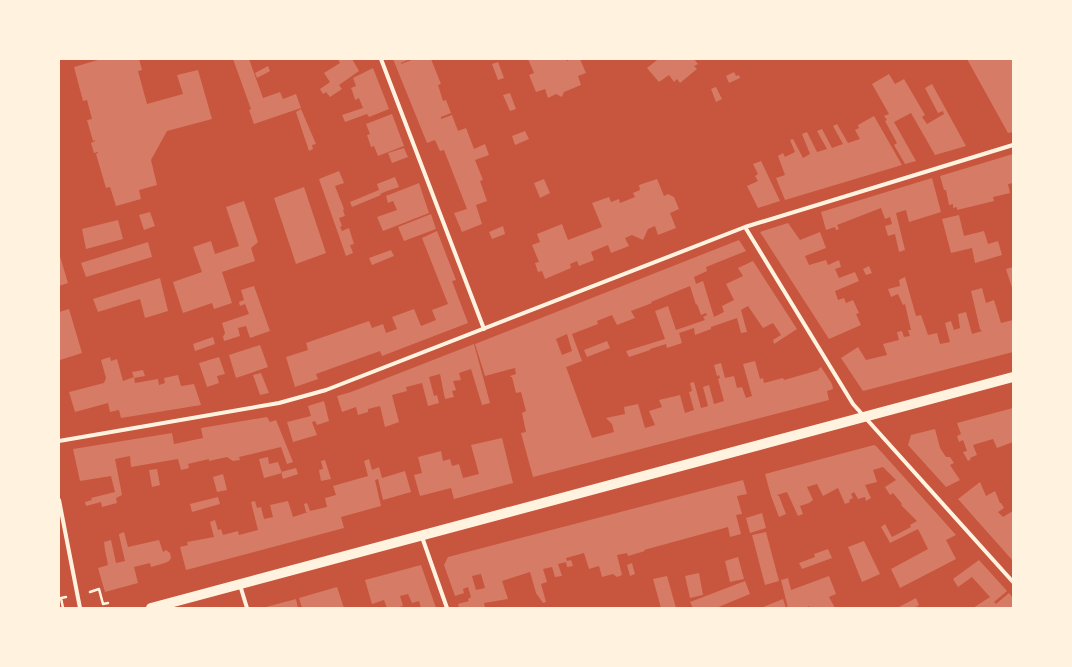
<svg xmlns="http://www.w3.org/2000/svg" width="1072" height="667" font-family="Merriweather,serif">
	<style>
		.building { fill: #d67c66; fill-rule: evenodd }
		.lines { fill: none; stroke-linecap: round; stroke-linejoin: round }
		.path { stroke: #fff3e0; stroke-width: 2.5 }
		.minor { stroke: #fff3e0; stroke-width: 4 }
		.primary { stroke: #fff3e0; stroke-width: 10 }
	</style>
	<rect width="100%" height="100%" fill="#c8553d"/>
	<path class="building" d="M101,59H139L142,70L138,71L147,104L183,94L177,75L198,70L212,119L167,131L151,160L157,185L139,190L141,199L116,206L110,187L106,188L96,154L98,153V152L94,153L91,143L95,141V140L93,141L87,120L92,119L87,100L83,101L74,67Z
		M233,59H249L263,98L280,92L283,99L296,94L301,108L254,124L249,110L251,109Z
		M338,59H352L359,71L339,85L342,89L330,97L326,92L323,94L320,89L330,82L324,73L340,63Z
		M393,59H410L401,63V64L414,59H431L441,84L438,85L443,101L446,100L451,113L441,117V119L452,115L458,131L466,128L474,149L485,144L489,155L475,160L483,180L480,181L487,201L476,205L482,224L462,232L454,213L467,209L444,150L440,151L435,140L427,143Z
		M528,59H566L567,61L571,59H580L586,73L578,76L581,85L564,92L562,97L556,94L548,98L545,89L536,92L529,75L534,73Z
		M656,59H694L698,64L694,66L697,69L680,83L677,79L674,82L669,75L659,82L647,68L657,60Z
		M967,59H1011L1013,62V132L1008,133Z
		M498,62L504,78L498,80L492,64Z
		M268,66L270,71L257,78L255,73Z
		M373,68L389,109L369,117L367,114L345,122L342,115L363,108L359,98L355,100L353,93L351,88L356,86L353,78Z
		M734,72L736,76L739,75L740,78L729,83L726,76Z
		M889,74L895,84L904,79L925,115L922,117L927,124L944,114L943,111L938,113L925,88L932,84L966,146L935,155L911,113L894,122L916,161L905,164L894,145L897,143L885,121L887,120L884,116L889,114L872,84Z
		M716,87L722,99L716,102L711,89Z
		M510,93L516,109L510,111L503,95Z
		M301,109L316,144L312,145L313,149L309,151L296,112Z
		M392,114L404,146L378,156L374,146L371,147L367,135L370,134L366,124Z
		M874,116L902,165L785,200L776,178L785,175L778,156L783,153L785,157L795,152L790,140L793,139L803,158L810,154L802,134L807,132L817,152L827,149L817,131L822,129L832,148L843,144L833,126L837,124L848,143L860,139L855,130L859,128L858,125Z
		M525,131L529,139L515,145L512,136Z
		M404,148L408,157L392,163L388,153Z
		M1013,154V183L1008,184L1010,193L993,197L994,201L957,210V207L953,208V204L949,205L946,190H944L940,176Z
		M761,161L780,201L758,208L747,186L758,181L755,176L758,174L753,164Z
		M339,171L344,183L335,186L344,209L343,210L345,216L339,218L342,226L340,227L342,231L349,228L354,244L350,245L353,253L346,256L319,179Z
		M395,177L399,187L387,191L380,194L381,195L352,207L350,202L379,190L377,184Z
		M932,178L941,212L909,222L906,210L896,213L905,250L899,252L895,234L888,236L885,226L892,224L890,217L885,219L881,208L837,225L839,229L836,230L835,227L826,230L821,212Z
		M544,179L550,193L540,198L534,183Z
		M657,179L664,196L668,194L674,197L679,209L670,213L676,228L658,235L655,226L648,229L643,240L632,235L625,238L629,246L611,253L608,245L591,252L594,260L579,266L577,261L570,264L571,268L545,279L542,271L538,272L535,263L539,262L532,245L540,242L537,234L562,224L568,240L602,227L592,203L609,197L611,202L619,199L620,203L635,197L633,193L640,190L639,185Z
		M419,183L429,213L383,231L377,217L397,210L393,201L388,203L386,196Z
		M304,187L326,253L296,264L274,198Z
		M244,201L258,242L251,248L255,261L222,272L232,303L214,309L212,303L183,313L173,282L202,272L193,247L211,241L215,254L239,246L226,207Z
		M150,212L155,226L144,230L139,215Z
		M431,214L436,229L404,241L398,227Z
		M959,215L964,236L984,231L988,244L998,241L1002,255L975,263L972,248L951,253L942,219Z
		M118,220L123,239L86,249L82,229Z
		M788,223L800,240L820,232L826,248L805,256L809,265L826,260L828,265L839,260L841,267L835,269L839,278L855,272L859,281L835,291L838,300L844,298L846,303L853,300L859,313L856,314L861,325L829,339L760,232Z
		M503,226L505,234L492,239L489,232Z
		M437,231L456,280L452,281L468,323L382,356L380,351L316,374L318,379L295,387L286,357L308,350L306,343L369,321L372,328L383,324L386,333L397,329L392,317L414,309L421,326L436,320L432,310L448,304L422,238Z
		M739,240L746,251L706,267L707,271L694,277L696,284L703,281L714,317L724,312L722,306L734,300L726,284L743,276L738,268L753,261L797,329L774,344L773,340L781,335L773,323L763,328L748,306L741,310L747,332L741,333L737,318L711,327V329L695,335L694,328L679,333L682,343L667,348L666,344L650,349V350L629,357L626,351L665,339L655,311L668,306L676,330L705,320L703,317L707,315L706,313L701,315L697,304L696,305L690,286L651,302L652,303L631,311L635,318L617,325L612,315L597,321L598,324L572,334L582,361L566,367L592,438L614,432L612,424L606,418L625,414L624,407L638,404L645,428L655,425L649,411L662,407L659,400L680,395L685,413L694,410L689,392L692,391L690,383L694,382L701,408L708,406L703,387L709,385L714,404L724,401L718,379L720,378L719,375L717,376L714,365L721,363L725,378L734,376L737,388L742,387L746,398L752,396L743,364L755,361L760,379L763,378L764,383L783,378L784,380L819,370L818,369L821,367L832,384L833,389L827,391L829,400L533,477L521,433L526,432L522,413L526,411L521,392L516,393L512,377H511L510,376L516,374L515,368L485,376L475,344ZM567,334L572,351L562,355L556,339Z
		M148,242L152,257L86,277L81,263Z
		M391,250L394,256L372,265L369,258Z
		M59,253L68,283L59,286Z
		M869,266L872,273L866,275L863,269Z
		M1013,267V291L1006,269Z
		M905,277L916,316L921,315L928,335L937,333L940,344L950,342L945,323L951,321L954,330L960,328L958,314L966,312L972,334L982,331L980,329L971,291L982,288L986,303L994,300L1001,323L1013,320V352L863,391L841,358L858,347L866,360L887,355L883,344L899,340L897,332L902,331L904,337L910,336L908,330H911L905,304L903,305L898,294L891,297L888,289L900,286L899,280Z
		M160,278L168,311L145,318L140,299L98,312L93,299Z
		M254,286L270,331L250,338L246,326L238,328L240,336L224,341L223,337L225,333L222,323L249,314L245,304L240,306L239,302L244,300L241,290Z
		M69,309L82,353L60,360L59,356V312Z
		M213,337L215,344L195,351L193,344Z
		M607,341L610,348L587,357L584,350Z
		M474,344L490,403L482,405L471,369L459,373L461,380L453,381L456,390L452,391L454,397L445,399L440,374L429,377L434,396L437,395L439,403L428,406L422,383L406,387L407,391L392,395L399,422L385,427L380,406L368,409V412L358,415L356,407L342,412L337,396L351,392Z
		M260,345L268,367L236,378L229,355Z
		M110,357L111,361L117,359L123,381L134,377L135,383L158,379L159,385L165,383L164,378L178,375L181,386L194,384L201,405L121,418L119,410L110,412L108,403L75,412L69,392L104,383L106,378L101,360Z
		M219,357L225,374L217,376L219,383L207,387L199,363Z
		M143,370L145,376L134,378L132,372Z
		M261,373L269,393L260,395L253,375Z
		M324,401L329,421L317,425L315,421L312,422L317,435L293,442L287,422L311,416L308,406Z
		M1013,408V442L997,448L993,439L973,445L977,455L970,458L971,459L968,461L963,452L967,451L963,440L959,442L957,436L961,434L957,423Z
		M267,417L270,422L276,420L293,462L287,464L281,447L239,457L240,460L233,461L227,457L209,461V459L188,464L189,468L181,470L178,459L131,467L130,456L115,459L122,495L116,498L117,503L102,507L101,502L86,506L85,502L92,500L91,498L115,492L111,476L80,481L73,449L172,433L174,444L203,438L201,428Z
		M935,429L940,448L946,457H950L954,463L950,465L960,480L946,487L908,445L911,435Z
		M502,438L513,483L454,499L451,488L420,496L414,475L422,473L418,457L441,451L443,461L450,459L452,466L459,464L463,478L479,474L471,445Z
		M874,445L876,446L956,535L946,540L956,559L900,588L891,569L928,549L918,529L890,543L888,539L881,527L885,524L892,537L911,527L910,525L917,521L901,505L902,504L893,493L890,495L885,487L896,480L883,467L873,470L877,482L865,485L871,498L866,501L865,497L858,499L854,492L851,494L853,498L849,500L850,502L845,504L838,488L823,496L817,484L807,487L813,500L809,503L800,506L803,514L798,516L787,492L777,495L779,496L786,514L779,517L771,496L765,474Z
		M268,457L269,464L278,462L282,473L264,478L259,459Z
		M369,459L372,470L379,467L382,478L405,471L411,492L383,500L378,479L375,480L381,506L341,517L344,528L186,570L180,547L188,545L187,542L214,537L210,522L215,520L218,530L221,529L223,535L238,531L239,535L258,530L251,502L255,501L257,508L261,507L264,519L273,517L270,505L288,501L293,517L308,512H306L304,504L307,503L310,511L327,507L325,498L336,495L333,486L368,476L364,461Z
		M325,460L331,479L321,481L319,470L323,469L321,461Z
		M296,468L298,474L283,479L281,472Z
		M157,469L160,485L152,487L149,470Z
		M223,474L227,490L217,492L213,477Z
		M743,480L747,494L737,496L742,514L736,515L741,534L730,537L728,527L644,550L645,551L628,556L627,553L617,555L622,575L617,577L613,574L602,577L599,566L589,569L584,553L566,558L567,561L571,560L573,566L567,567L566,562L558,564L562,576L555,577L552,567L543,569L547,582L541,584L546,602L543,603L536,593L530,572L502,581L508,599L484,603L485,608H459L458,604L469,601L468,599L471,597L468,587L463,589L464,593L455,596L444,565L448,557ZM481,574L485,588L476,590L472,576Z
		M980,482L986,496L995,491L1000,503H1001L1004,508L998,512L1003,517L1013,511V561L958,499Z
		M218,497L220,504L192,512L190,504Z
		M762,513L766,528L750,533L746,518Z
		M124,532L128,547L159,540L163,552L166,550L170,553L171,558L169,561L165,563L151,567L150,563L134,567L138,583L105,592L98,568L108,565L105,550L104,542L111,540L116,563L125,561L119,535V534Z
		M766,532L779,581L765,585L752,535Z
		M864,541L880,574L862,582L848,547Z
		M828,549L832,558L802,569L799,563L815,557L814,554Z
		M738,557L744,579L730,582L725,561Z
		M979,560L1007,591L994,602L996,604L1009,593L1013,598V608H973L990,597L972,577L958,587L953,579Z
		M632,563L635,574L630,576L627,565Z
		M421,565L436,608H421L419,601L412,603L408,594L400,596L403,606L395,608H387L384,600L372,604L365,580Z
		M699,573L703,595L690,598L685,576Z
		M667,576L676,608H661L653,579Z
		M829,576L836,594L829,597L835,608H810L809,606L806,608H788L781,580L788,578L791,590Z
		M745,581L750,594L716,608H693L690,602Z
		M337,587L344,608H302L299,598Z
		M916,598L919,605L914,608H897Z
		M296,599L298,608H262Z
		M783,599L786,608H761Z"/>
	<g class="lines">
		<path class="path" d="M90,592L99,589L103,604L108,603
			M63,608L61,598L66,597"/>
		<path class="minor" d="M381,59L484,329
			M745,227L853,404L1013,582
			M59,441L279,403L326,390L745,227L1013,145
			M59,500L80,608
			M422,537L447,608
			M240,585L247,608"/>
		<path class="primary" d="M151,608L1013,377"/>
	</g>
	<rect width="1072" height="667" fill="none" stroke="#fff3e0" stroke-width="120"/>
</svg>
